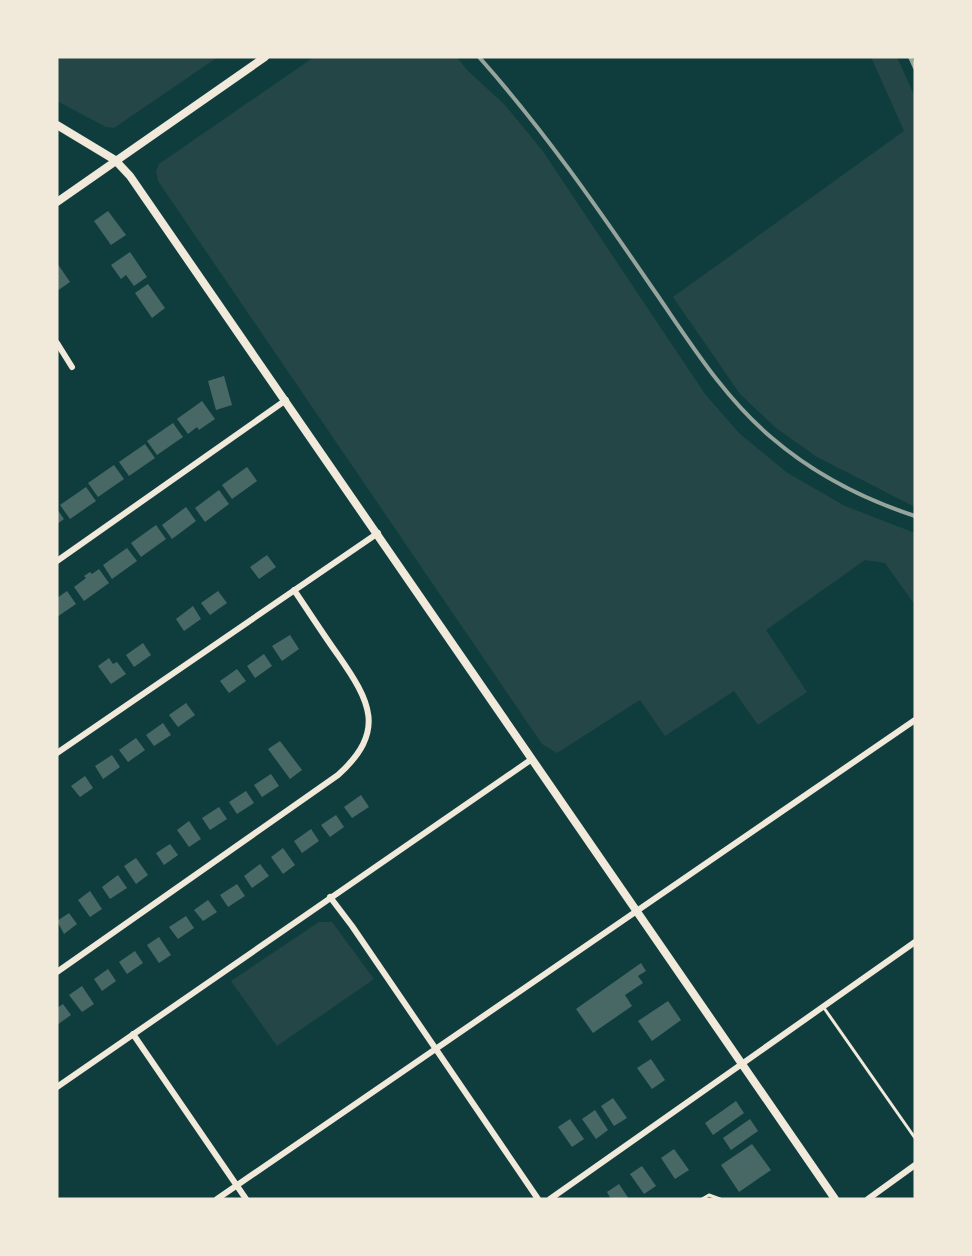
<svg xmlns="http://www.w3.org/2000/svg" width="972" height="1256" font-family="'Open Sans',sans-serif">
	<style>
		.green { fill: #244646 }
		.building { fill: #486865 }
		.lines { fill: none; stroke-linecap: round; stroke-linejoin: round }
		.service { stroke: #f1e9da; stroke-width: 3 }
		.minor { stroke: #f1e9da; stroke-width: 6 }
		.tertiary { stroke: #f1e9da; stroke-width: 8 }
		.rail { stroke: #97a49c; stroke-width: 4 }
	</style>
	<rect width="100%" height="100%" fill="#0f3d3e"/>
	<path class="green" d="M57,57H218L114,128L106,127L57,101Z
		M314,57H457L467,70L504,104L542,150L705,394L739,433L786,472L845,506L915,533V605L885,563L865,560L766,630L807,692L758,725L734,691L665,736L640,700L557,753L542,744L158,181L156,171L159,164Z
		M871,57H897L915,97V507L817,457L776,428L740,394L673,297L904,131Z
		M319,922H332L374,979L277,1046L231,981Z"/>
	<path class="building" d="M108,211L126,235L111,245L94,221Z
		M130,252L147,277L134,286L126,275L121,279L111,265Z
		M57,263L70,282L57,291Z
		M148,284L165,308L152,318L135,293Z
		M224,376L232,405L216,410L208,381Z
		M202,401L215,419L199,430L197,427L188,434L177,419Z
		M173,423L183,437L157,455L147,441Z
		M145,444L155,458L129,476L119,462Z
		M114,465L124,479L98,497L88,483Z
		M247,467L257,481L232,499L222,485Z
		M86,487L96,501L70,519L60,505Z
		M219,490L229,504L205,522L195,508Z
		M186,507L196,521L172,539L162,525Z
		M57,509L64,519L57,524Z
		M156,525L166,539L141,557L131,543Z
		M127,548L137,561L112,579L103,565Z
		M267,555L276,567L259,579L250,567Z
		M99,569L109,583L84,601L74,587L86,578L84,576L90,572L92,574Z
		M67,591L76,604L57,617V598Z
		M218,591L227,603L210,615L201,603Z
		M193,606L201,619L184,631L176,619Z
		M290,635L299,649L282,661L272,646Z
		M143,643L151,655L134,667L126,655Z
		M264,654L272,666L255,678L247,666Z
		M109,658L113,664L117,662L126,674L111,684L98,666Z
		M237,669L246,681L229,693L220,681Z
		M186,703L195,715L178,727L169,715Z
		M163,723L171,735L154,746L146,735Z
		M136,738L145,750L128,762L119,750Z
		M280,741L302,770L290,779L268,749Z
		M112,755L120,767L103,779L95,766Z
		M271,774L279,786L262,797L254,785Z
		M85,776L93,788L80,797L71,786Z
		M246,791L254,803L237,814L229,802Z
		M361,795L369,807L352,818L344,807Z
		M219,807L227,819L210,830L202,818Z
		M336,815L344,827L330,837L321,825Z
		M189,821L201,839L189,847L177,830Z
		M311,829L319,841L302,853L294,841Z
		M170,844L178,855L164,865L156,853Z
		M283,848L295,865L283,874L271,857Z
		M136,858L148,875L136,884L124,866Z
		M260,864L269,876L252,888L244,876Z
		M118,875L127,888L110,899L102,887Z
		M237,884L245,896L228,907L220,895Z
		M90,891L102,909L90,917L78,900Z
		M208,900L217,912L203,921L194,910Z
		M69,913L77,924L64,934L57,921Z
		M186,916L194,928L178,939L169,927Z
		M159,937L171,955L159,963L147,945Z
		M135,951L143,963L127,974L119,962Z
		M641,963L646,971L638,976L643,983L625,995L632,1006L593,1033L576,1009Z
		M108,969L116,981L102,991L94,979Z
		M82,986L94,1004L82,1012L69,995Z
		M668,1001L681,1020L652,1041L638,1021Z
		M63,1004L71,1015L57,1025V1008Z
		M651,1059L665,1080L652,1089L637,1068Z
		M613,1098L627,1118L614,1126L601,1106Z
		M736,1101L744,1113L713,1135L705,1123Z
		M595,1110L608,1130L596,1139L582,1119Z
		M570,1119L584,1139L572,1147L558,1127Z
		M750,1119L758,1131L731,1150L723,1138Z
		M752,1144L771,1170L739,1192L721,1165Z
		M674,1149L689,1170L675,1179L661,1158Z
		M642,1166L656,1186L644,1194L630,1174Z
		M619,1184L629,1199H611L607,1192Z"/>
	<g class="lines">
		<path class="service" d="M824,1008L915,1138
			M702,1199L709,1195L720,1199"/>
		<path class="minor" d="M57,343L72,367
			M57,561L286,400
			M57,753L378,533
			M330,897L352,926L538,1199
			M57,972L338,775C387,731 370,701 338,655C323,634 309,612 294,590
			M133,1034L246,1199
			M57,1087L532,759
			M217,1199L915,720
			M550,1199L915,942
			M868,1199L915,1165"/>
		<path class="tertiary" d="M57,125L115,160L130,176L835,1199
			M57,202L265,57"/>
		<path class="rail" d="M479,57C543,129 597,207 651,286C688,339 722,396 772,438C814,474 863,499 915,516
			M910,57L915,68"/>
	</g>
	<rect width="972" height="1256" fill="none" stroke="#f1e9da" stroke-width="117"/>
</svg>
